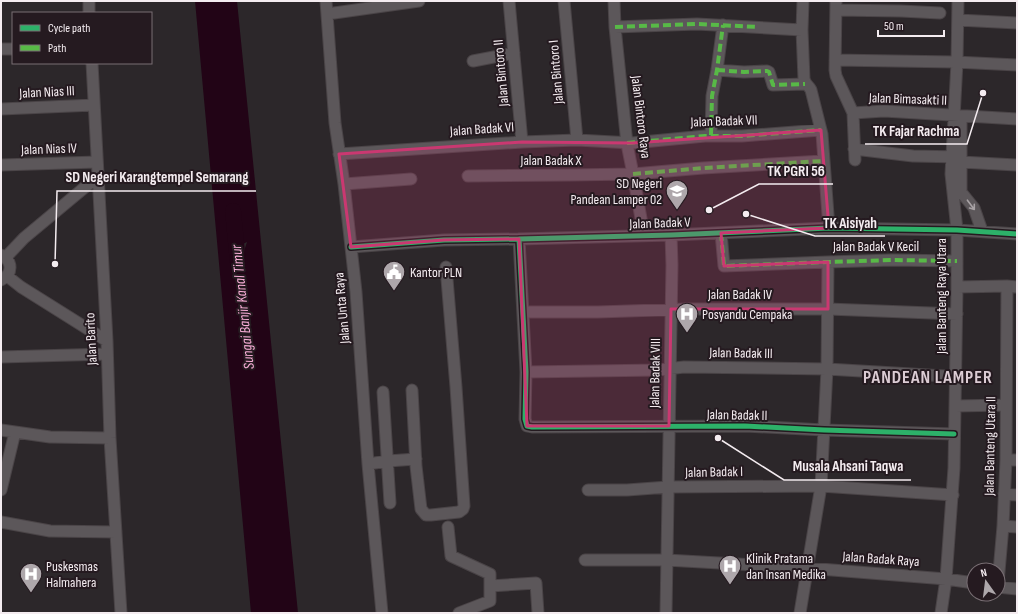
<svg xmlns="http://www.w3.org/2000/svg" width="1018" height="614" font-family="'Sofia Sans Condensed',sans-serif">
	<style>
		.water { fill: #220416; fill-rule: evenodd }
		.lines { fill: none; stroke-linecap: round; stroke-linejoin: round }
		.river { stroke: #220416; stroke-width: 16 }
		.minor-casing { stroke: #4a4447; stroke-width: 13 }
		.minor { stroke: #5c575a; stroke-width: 11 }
		.quiet { stroke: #58b947; stroke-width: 4; stroke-dasharray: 8 4; stroke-linecap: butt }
		.cycleway-casing { stroke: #251a20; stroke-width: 8 }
		.cycleway { stroke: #2db169; stroke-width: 5 }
		.oneway { stroke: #a8a2a5 }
		.marked { fill: #ca3871; fill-opacity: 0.2; stroke: #ca3871; stroke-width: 3; stroke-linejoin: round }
		.labels { text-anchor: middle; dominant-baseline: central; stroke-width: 4; stroke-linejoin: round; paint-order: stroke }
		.street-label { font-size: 14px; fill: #f4ecf0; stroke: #251a20 }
		.poi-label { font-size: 14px; fill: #f4ecf0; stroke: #251a20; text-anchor: start }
		.water-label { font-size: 15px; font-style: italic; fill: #faafd8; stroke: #251a20 }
		.district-label { font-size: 18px; font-weight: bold; letter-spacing: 1px; fill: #dcccd4; stroke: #251a20 }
		.leader { fill: none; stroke: #f4ecf0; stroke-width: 1.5 }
		.callout-dot { fill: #f4ecf0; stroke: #251a20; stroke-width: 1.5 }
		.callout-label { font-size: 15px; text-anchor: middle; font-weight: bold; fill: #f4ecf0; stroke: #251a20; stroke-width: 4; stroke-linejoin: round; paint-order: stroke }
	</style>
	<rect width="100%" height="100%" fill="#2c272a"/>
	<path class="water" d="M195,1H237L298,613H251ZM235,220L242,233L241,238L243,244L247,242L245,248V252L241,256L236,245L234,222Z"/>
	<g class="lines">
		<path class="river" d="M233,211L238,263"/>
		<g class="minor-casing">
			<path id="minor" d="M89,1V13
				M326,1L335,123L344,184L356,292L368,464L382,613
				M509,1L522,142
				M564,1L577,140
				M614,1L615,27L627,144L633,174L644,235
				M803,1L802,30L804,79C806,86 808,84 811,90L822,134L829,228
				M836,1L835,70L836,76L853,113L855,160
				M836,10L901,11L940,13
				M327,14L419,1
				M958,20L1017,23
				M615,27L697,24L802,30
				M1,49H13
				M835,60L955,62L1017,65
				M473,61L514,53
				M92,63L107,341L110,438L121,613
				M717,70L744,72L767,71L769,72L773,85L805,84
				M1,109L94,105
				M853,113L884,111L1017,119
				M961,116V192L974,208L982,231
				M711,135L712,96L717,70L723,25
				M854,149L913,156L960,157
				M339,154L522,142L577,140L632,143L705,136H742L821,130
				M961,162L1016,165
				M1,165L97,162
				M468,176L569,175L633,174L703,168L823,161
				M344,184L411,179
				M721,233L724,266L828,262L892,260L957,261
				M519,239L526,372L525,419L527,426L532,427L745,426L824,430L954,434
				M351,247L444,240L519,239L671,235L829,228L957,230L1017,234
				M1,255C13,261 13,274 1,280
				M6,257L24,238L90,183L98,180
				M7,276L21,287L107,341
				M957,287L1007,286L1017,287
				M523,312H598L688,309H828L957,314
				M1,357L107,354
				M526,372L658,370L684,367L827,369L945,376L956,375
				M412,390L416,466L421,509L426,515H431L459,512L463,509L464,506L456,387L446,267
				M383,392L390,503
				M955,406L1006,405
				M1,430L50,437L110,438
				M1006,460H1017
				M368,464L388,461L416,459
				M1,490L15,432
				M588,490H627L668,487L821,486L953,495
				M1004,494L1017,495
				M1,522L50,531L116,532
				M1003,526L1017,527
				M448,527L451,556L490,574V601L459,613
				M585,560H666L807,568L946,579L974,583
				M998,583L1003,526L1006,460L1007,286
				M490,586L536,583L538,613
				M998,587L1017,589
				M666,613L672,265L671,235
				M800,613L821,486L827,369L828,262
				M941,613L946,579L954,468L957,287V230L951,174L957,62L958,1"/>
		</g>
		<use href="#minor" class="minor"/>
		<path class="quiet" d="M615,27L697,24L758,27
			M717,70L744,72L767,71L769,72L773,85L805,84
			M711,135L712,96L717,70L723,25
			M627,143L705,136H742L821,130
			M633,174L703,168L823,161
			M721,233L724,266L828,262L892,260L957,261"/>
		<g class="cycleway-casing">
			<path id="cycleway" d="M519,239L526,372L525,419L527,426L532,427L745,426L824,430L954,434
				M351,247L444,240L519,239L671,235L829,228L957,230L1017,234"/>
		</g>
		<use href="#cycleway" class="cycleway"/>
	</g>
	<defs><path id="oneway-shaft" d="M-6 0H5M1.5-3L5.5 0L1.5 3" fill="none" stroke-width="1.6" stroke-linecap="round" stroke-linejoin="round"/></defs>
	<use class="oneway" href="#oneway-shaft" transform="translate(971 205) rotate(53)"/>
	<path class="marked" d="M821,130L829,228L721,233L724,266L828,262V309H671L669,426H527L519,239L444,240L351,247L339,154L522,142L632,143Z"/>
	<defs>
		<g id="school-pin" transform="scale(1.15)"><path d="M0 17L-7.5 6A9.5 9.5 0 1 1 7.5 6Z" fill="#aea7ab" stroke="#251a20"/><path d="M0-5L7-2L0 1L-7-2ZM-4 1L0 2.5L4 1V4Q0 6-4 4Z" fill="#fff"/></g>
		<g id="civic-pin" transform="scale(1.15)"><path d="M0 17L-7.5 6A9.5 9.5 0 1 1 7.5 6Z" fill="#aea7ab" stroke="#251a20"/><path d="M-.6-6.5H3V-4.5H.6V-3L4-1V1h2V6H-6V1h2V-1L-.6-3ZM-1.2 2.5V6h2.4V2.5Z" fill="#fff"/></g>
		<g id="hospital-pin" transform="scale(1.15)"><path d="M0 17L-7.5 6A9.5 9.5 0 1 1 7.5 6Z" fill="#aea7ab" stroke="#251a20"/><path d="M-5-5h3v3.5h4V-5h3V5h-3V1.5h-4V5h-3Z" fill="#fff"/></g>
	</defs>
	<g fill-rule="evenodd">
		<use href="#school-pin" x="677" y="191"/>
		<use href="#civic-pin" x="394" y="272"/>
		<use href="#hospital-pin" x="687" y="314"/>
		<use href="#hospital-pin" x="730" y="566"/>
		<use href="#hospital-pin" x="31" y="574"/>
	</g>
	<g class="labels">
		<g class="street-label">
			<text transform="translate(556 72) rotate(-95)">Jalan Bintoro I</text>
			<text transform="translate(501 73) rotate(-95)">Jalan Bintoro II</text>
			<text transform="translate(47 92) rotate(-3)">Jalan Nias III</text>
			<text transform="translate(908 99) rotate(2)">Jalan Bimasakti II</text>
			<text transform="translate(641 117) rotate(83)">Jalan Bintoro Raya</text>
			<text transform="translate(724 121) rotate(-2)">Jalan Badak VII</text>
			<text transform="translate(482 129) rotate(-4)">Jalan Badak VI</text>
			<text transform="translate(49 149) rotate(-2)">Jalan Nias IV</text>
			<text x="551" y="160">Jalan Badak X</text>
			<text transform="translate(660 223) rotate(-2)">Jalan Badak V</text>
			<text x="876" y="246">Jalan Badak V Kecil</text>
			<text x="740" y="294">Jalan Badak IV</text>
			<text transform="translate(941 296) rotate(-90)">Jalan Banteng Raya Utara</text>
			<text transform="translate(342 308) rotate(-95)">Jalan Unta Raya</text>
			<text transform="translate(91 339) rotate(-93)">Jalan Barito</text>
			<text transform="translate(741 353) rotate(1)">Jalan Badak III</text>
			<text transform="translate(655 373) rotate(-89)">Jalan Badak VIII</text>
			<text transform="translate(737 415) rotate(1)">Jalan Badak II</text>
			<text transform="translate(990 446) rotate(-89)">Jalan Banteng Utara II</text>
			<text transform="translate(714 472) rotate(-1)">Jalan Badak I</text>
			<text transform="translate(881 559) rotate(4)">Jalan Badak Raya</text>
		</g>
		<g class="poi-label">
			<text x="662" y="183" text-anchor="end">SD Negeri<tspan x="662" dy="16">Pandean Lamper 02</tspan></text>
			<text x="410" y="272">Kantor PLN</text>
			<text x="702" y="314">Posyandu Cempaka</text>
			<text x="746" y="558">Klinik Pratama<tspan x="746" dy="16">dan Insan Medika</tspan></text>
			<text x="46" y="566">Puskesmas<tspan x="46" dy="16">Halmahera</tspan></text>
		</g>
		<g class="water-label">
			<text transform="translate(243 307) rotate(-96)">Sungai Banjir Kanal Timur</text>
		</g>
		<g class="district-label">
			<text x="928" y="377">PANDEAN LAMPER</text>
		</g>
	</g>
	<path class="leader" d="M983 93L967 144H865M709 210L759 184H833M55 264L57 191H256M746 214L815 236H885M718 438L784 480H911"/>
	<g class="callout-dot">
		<circle cx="983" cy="93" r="4"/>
		<circle cx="709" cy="210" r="4"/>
		<circle cx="55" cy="264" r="4"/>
		<circle cx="746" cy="214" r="4"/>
		<circle cx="718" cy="438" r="4"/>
	</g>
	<g class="callout-label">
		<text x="916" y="136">TK Fajar Rachma</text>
		<text x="796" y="176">TK PGRI 56</text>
		<text x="157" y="182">SD Negeri Karangtempel Semarang</text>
		<text x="850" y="228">TK Aisiyah</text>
		<text x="848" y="471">Musala Ahsani Taqwa</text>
	</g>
	<rect width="1018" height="614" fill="none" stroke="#f4ecf0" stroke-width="4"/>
	<rect x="12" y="12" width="140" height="52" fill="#251a20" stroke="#786e73"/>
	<rect x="20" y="25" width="20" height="6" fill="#2db169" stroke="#786e73"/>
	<text x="48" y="32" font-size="12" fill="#f4ecf0">Cycle path</text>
	<rect x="20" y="45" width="20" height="6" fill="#58b947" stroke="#786e73"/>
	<text x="48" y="52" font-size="12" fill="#f4ecf0">Path</text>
	<g transform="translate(986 582) rotate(346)"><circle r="19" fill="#251a20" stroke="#786e73"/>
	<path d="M0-3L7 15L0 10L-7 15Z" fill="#aea7ab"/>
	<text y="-6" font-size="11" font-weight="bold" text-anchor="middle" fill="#f4ecf0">N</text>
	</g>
	<path d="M878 30v6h66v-6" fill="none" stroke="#f4ecf0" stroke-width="2"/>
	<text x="884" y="30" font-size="12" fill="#f4ecf0" stroke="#251a20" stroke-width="3" paint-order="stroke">50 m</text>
</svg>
